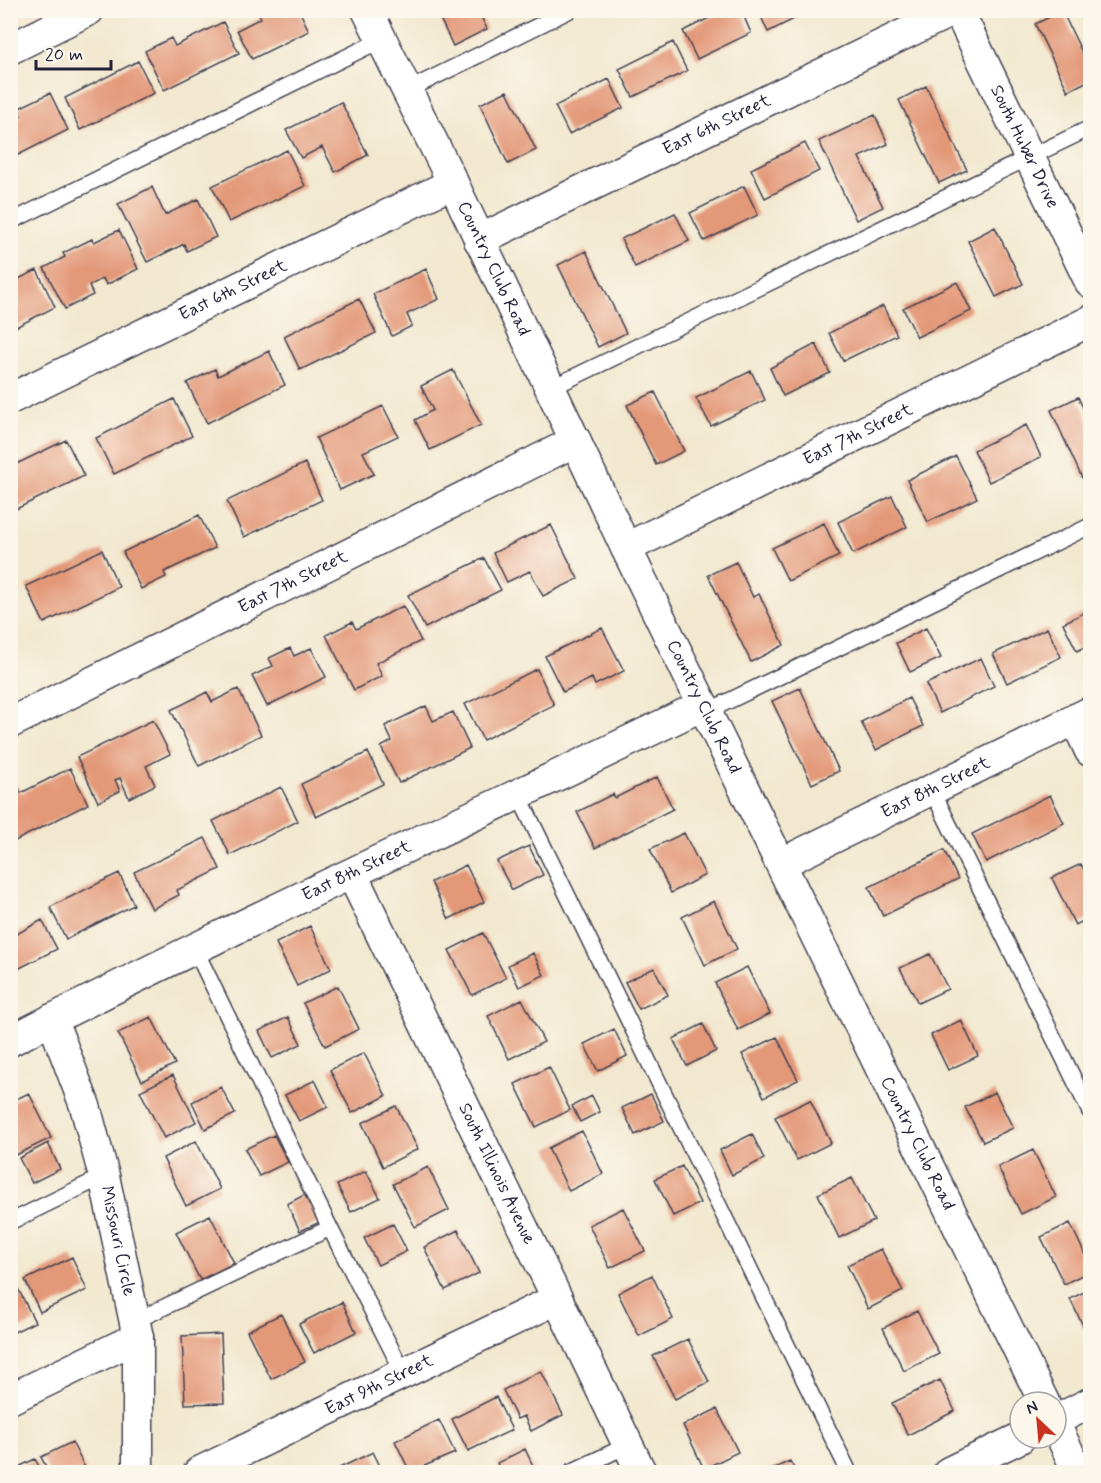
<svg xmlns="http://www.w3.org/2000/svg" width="1101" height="1483" font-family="Mynerve,sans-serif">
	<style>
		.building { fill: #e39878 }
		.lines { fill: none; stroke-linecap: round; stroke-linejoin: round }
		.lane-casing { stroke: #414051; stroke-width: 18 }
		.street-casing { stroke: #414051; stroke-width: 33 }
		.lane { stroke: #fff; stroke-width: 15 }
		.street { stroke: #fff; stroke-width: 30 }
		.labels { text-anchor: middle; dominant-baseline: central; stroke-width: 4.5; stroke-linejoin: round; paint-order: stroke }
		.street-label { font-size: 18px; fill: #22223b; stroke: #fbf7ec }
	</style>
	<rect width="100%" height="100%" fill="#fbf7ec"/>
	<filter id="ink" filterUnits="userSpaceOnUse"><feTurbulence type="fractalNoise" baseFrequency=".0167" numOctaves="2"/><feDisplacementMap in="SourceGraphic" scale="12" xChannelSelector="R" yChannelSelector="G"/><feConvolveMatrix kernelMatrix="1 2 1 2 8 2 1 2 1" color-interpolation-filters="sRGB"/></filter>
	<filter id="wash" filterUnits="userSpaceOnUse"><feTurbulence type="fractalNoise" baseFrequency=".008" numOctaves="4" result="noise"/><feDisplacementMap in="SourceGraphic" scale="24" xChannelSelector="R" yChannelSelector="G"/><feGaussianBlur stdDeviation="1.35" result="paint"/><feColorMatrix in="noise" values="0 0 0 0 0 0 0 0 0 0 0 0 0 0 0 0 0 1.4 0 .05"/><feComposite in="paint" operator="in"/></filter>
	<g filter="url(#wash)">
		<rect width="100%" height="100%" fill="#f2e8cf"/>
		<g id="blocks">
			<path class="building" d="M257,10H299L309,31L252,59L237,30L261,18Z
				M436,10H478L487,29L453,46Z
				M725,10H741L751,33L697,59L683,31Z
				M758,10H812L768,32Z
				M1062,11L1090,69V80L1068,91L1035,24Z
				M223,22L239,53L164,90L145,51L171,38L175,46Z
				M673,42L687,71L633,97L619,69Z
				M138,61L154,93L80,130L65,98Z
				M609,79L623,108L569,134L555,106Z
				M926,86L967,170L939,183L899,100Z
				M507,91L536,150L508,164L480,104Z
				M50,93L68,130L10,159V121L21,116L17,109Z
				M341,102L368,155L335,172L322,147L301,158L286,130Z
				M875,115L888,144L859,157L883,207L856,220L819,141Z
				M805,143L819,171L765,198L751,169Z
				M287,150L305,186L229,222L212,186Z
				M744,186L758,215L704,241L690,213Z
				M152,187L165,215L198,199L216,237L187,251L184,244L147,262L118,204Z
				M675,213L689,241L635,267L621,239Z
				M995,227L1023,284L996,297L968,241Z
				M119,230L138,269L106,285L103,278L89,286L93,295L65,309L44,268L65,257L63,253L92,239L94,242Z
				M586,251L626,333L598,347L558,265Z
				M426,269L439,299L407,314L412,326L392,336L373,294Z
				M37,270L55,307L10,330V283Z
				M957,282L971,311L917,337L903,308Z
				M359,299L376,333L300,370L284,336Z
				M883,306L897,335L843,361L829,333Z
				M816,344L830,373L783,396L770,368Z
				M269,351L285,385L207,423L187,383L215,369L218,376Z
				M453,370L481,425L430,450L415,420L433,410L421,386Z
				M751,371L765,400L711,426L696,398Z
				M655,392L684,451L656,465L627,405Z
				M1078,397L1090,423V474L1082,478L1051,410Z
				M174,399L192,436L114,474L96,438Z
				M383,406L398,436L363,452L374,474L340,490L316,438Z
				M1026,425L1041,457L989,482L974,450Z
				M66,440L84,476L12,511L10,467Z
				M956,456L977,498L928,522L907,480Z
				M305,463L322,500L244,537L227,501Z
				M892,496L907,527L853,554L838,522Z
				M199,515L215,548L164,572L166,577L141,589L123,552Z
				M824,523L839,556L788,581L772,548Z
				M551,525L578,579L543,596L530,571L507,582L493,553Z
				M102,550L119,587L44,623L26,586Z
				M484,558L501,590L425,628L408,595Z
				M736,562L753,597L759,594L784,645L751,662L708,575Z
				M403,606L421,641L376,663L382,676L354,690L326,635L352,622L356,629Z
				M1090,610V645L1077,651L1063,623Z
				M602,628L624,671L595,685L592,678L563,692L545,656Z
				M926,628L941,658L910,672L896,643Z
				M1047,628L1061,657L1007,683L993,654Z
				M290,648L294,656L311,648L326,677L267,706L252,676L273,666L269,658Z
				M981,658L994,686L940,713L926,684Z
				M537,669L554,705L483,740L465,704Z
				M800,688L839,771L812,784L772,701Z
				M238,689L261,735L199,766L171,710L207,692L212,702Z
				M909,698L923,726L876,750L861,722Z
				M426,706L433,721L453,712L470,748L399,783L381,747L392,741L385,726Z
				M153,720L170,754L146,766L155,785L129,798L120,778L115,780L120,791L98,802L77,757Z
				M368,752L383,784L316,817L301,784Z
				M70,768L88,804L13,842L10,837V789L17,785L21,793Z
				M657,777L673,809L595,848L577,812L613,794L615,798Z
				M281,787L298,821L230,855L213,821Z
				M1050,795L1064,823L986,862L972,834Z
				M684,833L705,875L671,893L650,849Z
				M205,838L220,869L177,890L179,895L152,909L134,872Z
				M529,846L543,875L512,890L497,861Z
				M944,850L958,879L883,916L869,887Z
				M1081,864L1090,883V918L1075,925L1052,878Z
				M466,865L484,902L449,919L431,882Z
				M119,873L134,905L66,939L50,907Z
				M714,901L737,949L705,965L682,917Z
				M42,920L57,949L10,973V922L17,934Z
				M310,926L331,969L297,986L276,943Z
				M483,933L506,978L472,995L449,950Z
				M533,953L544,975L519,987L508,965Z
				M930,954L948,989L918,1003L900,968Z
				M747,967L770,1014L738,1030L715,983Z
				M654,968L668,995L639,1009L625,982Z
				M338,986L359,1029L325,1046L303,1003Z
				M522,999L544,1042L509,1059L488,1016Z
				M151,1017L175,1064L142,1081L118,1033Z
				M288,1017L301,1044L272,1058L259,1031Z
				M961,1020L978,1056L948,1070L931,1035Z
				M703,1024L716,1051L687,1066L673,1039Z
				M614,1029L627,1056L598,1071L584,1044Z
				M777,1037L798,1080L764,1097L742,1054Z
				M364,1053L386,1096L352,1113L330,1070Z
				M549,1067L570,1110L536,1127L515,1084Z
				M173,1075L196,1122L164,1138L140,1091Z
				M315,1080L328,1107L299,1121L285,1095Z
				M221,1087L235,1114L205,1129L192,1102Z
				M995,1092L1013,1128L983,1142L965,1107Z
				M29,1093L51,1138L16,1155L10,1145V1102Z
				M651,1094L664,1121L635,1135L622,1108Z
				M592,1096L600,1112L580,1122L572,1106Z
				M810,1100L831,1143L797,1160L775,1117Z
				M396,1106L418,1149L383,1167L362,1123Z
				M582,1131L603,1174L569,1191L548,1148Z
				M752,1134L764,1159L732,1175L720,1150Z
				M274,1135L288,1162L259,1176L245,1149Z
				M196,1141L220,1189L186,1206L163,1158Z
				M48,1143L60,1169L32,1183L19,1158Z
				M1033,1150L1056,1197L1021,1214L998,1167Z
				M682,1166L700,1203L673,1216L655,1179Z
				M428,1167L449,1210L415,1227L393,1184Z
				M366,1171L380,1198L351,1212L337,1185Z
				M852,1178L874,1221L839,1238L818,1194Z
				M306,1194L320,1222L300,1231L287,1204Z
				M623,1208L645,1251L610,1268L589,1225Z
				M210,1215L234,1263L200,1280L176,1232Z
				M1070,1223L1090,1265V1271L1064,1284L1041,1237Z
				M393,1224L407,1251L378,1265L364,1238Z
				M458,1230L479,1273L445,1290L424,1247Z
				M881,1249L903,1291L868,1309L847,1265Z
				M72,1257L87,1290L40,1312L25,1280Z
				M10,1273L35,1322L10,1334Z
				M652,1275L673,1319L639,1336L618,1293Z
				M1090,1289V1340L1070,1299Z
				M342,1302L356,1332L314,1353L299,1324Z
				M917,1311L939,1354L904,1371L883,1328Z
				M281,1314L305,1362L271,1379L247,1331Z
				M221,1334L224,1403L185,1404L182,1336Z
				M688,1339L709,1382L675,1399L653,1356Z
				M541,1371L563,1415L531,1431L524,1416L517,1419L503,1390Z
				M940,1380L955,1411L908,1435L892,1403Z
				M496,1397L512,1430L468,1451L452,1419Z
				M717,1409L738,1452L704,1469L683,1425Z
				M439,1420L455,1453L410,1472L395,1441Z
				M72,1442L87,1472H49L41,1457Z
				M525,1449L536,1472H501L497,1463Z
				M373,1452L383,1472H331Z
				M35,1459L42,1472H10V1471Z
				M790,1461L796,1472H766Z"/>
		</g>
	</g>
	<g filter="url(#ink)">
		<use href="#blocks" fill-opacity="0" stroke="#414051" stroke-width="1.5"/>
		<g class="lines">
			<g class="lane-casing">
				<path id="lane" d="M406,91L570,10
					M10,222L381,40
					M551,388L1090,128
					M706,712L1090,526
					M932,790L1090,1112
					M519,796L849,1472
					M195,949L330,1228L404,1374
					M10,1222L104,1176
					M135,1321L330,1228
					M571,1472L628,1445"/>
			</g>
			<g class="street-casing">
				<g id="street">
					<path id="s1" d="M367,10L453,183L626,548L1044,1402"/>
					<path id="s2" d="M958,10L1090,282"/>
					<path d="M10,49L89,10"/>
					<path id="s3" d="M479,240L954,10"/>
					<path id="s4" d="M10,399L453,183"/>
					<path id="s5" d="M626,548L1090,321"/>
					<path d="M1075,719L1090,751"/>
					<path id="s6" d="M10,723L576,441"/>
					<path id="s7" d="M782,863L1090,712"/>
					<path id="s8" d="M352,874L641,1472"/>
					<path id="s9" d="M52,1019L85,1106L104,1176L138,1337V1472"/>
					<path id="s10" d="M10,1041C239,923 473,818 703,705"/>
					<path d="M10,1399L138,1337"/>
					<path d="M1056,1420L1090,1403"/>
					<path d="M1056,1426L1078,1472"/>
					<path id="s11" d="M199,1472L557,1299"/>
					<path d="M949,1472L1020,1438"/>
				</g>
			</g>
			<use href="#lane" class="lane"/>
			<use href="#street" class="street"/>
		</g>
	</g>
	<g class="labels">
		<g class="street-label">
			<text stroke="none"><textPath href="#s3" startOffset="264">East 6th Street</textPath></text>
			<text stroke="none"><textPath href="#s2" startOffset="152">South Huber Drive</textPath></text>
			<text stroke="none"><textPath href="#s1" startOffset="288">Country Club Road</textPath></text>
			<text stroke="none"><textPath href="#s4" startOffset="248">East 6th Street</textPath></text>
			<text stroke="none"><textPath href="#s5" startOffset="258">East 7th Street</textPath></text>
			<text stroke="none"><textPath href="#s6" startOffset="316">East 7th Street</textPath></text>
			<text stroke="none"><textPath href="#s1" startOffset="774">Country Club Road</textPath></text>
			<text stroke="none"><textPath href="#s7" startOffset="171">East 8th Street</textPath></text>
			<text stroke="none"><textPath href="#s10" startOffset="386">East 8th Street</textPath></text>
			<text stroke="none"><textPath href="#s1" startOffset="1260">Country Club Road</textPath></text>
			<text stroke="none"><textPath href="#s8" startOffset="333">South Illinois Avenue</textPath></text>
			<text stroke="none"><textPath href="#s9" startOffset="232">Missouri Circle</textPath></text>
			<text stroke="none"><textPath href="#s11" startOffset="200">East 9th Street</textPath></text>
		</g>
	</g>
	<rect width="1101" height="1483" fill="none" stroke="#fbf7ec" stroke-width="36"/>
	<g transform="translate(1038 1420) rotate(334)"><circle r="28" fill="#fbf7ec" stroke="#a4a2a5" stroke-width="1.5"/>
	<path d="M0-4.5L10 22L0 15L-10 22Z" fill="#c8321e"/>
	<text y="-9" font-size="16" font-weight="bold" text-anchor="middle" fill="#22223b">N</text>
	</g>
	<path d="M36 60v9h75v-9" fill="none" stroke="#22223b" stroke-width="3"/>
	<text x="45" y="60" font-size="18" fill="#22223b" stroke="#fbf7ec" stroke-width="4.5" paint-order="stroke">20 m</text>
</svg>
